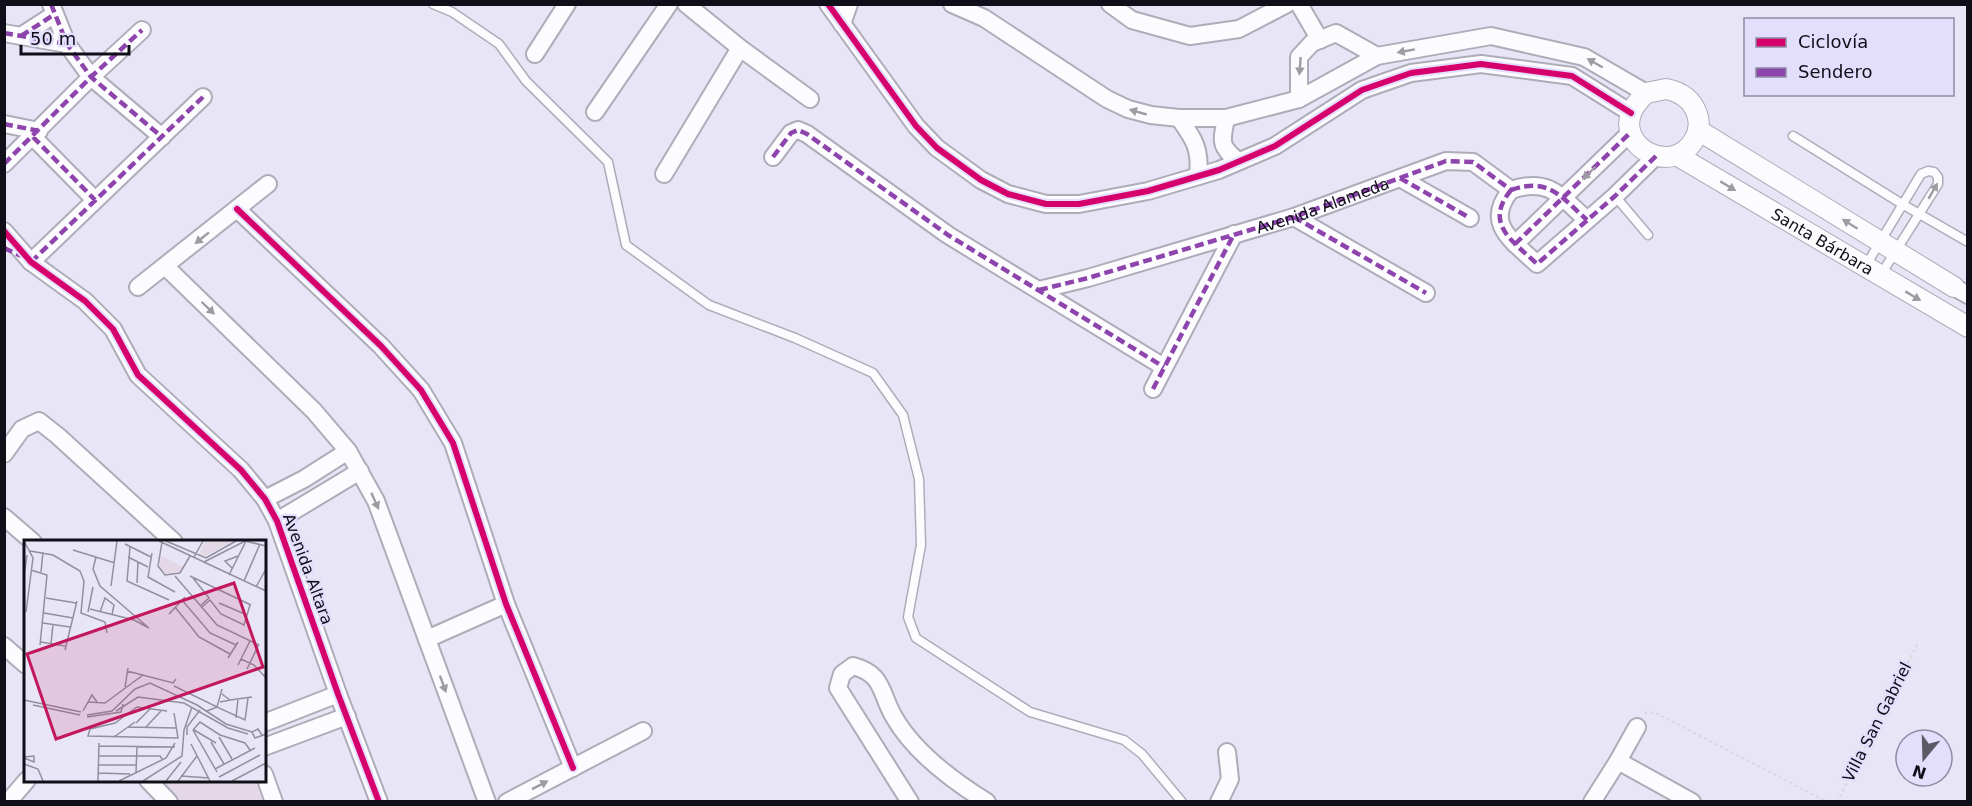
<svg xmlns="http://www.w3.org/2000/svg" width="1972" height="806" font-family="'DejaVu Sans',sans-serif">
	<style>
		.green { fill: #e4d8e6 }
		.lines { fill: none; stroke-linecap: round; stroke-linejoin: round }
		.service-casing { stroke: #afacba; stroke-width: 11 }
		.minor-casing { stroke: #afacba; stroke-width: 20 }
		.tertiary-casing { stroke: #afacba; stroke-width: 22 }
		.path { stroke: #d8d7dc; stroke-width: 2; stroke-dasharray: 3 3; stroke-linecap: butt }
		.service { stroke: #fcfbfe; stroke-width: 8 }
		.minor { stroke: #fcfbfe; stroke-width: 16 }
		.tertiary { stroke: #fcfbfe; stroke-width: 20 }
		.quiet { stroke: #8e44ad; stroke-width: 4.5; stroke-dasharray: 9 4.5; stroke-linecap: butt }
		.cycleway-casing { stroke: #e4defd; stroke-width: 10 }
		.cycleway { stroke: #d6006c; stroke-width: 6 }
		.oneway { fill: #9e9ca2 }
		.labels { text-anchor: middle; dominant-baseline: central; stroke-width: 4.5; stroke-linejoin: round; paint-order: stroke }
		.street-label { font-size: 16px; fill: #100e19; stroke: #e4defd }
		.inset-road { fill: none; stroke: #928f9e; stroke-width: 1.5 }
		.view { fill: #c2185b; fill-opacity: 0.15; stroke: #c2185b; stroke-width: 3 }
		.inset-edge { fill: none; stroke: #100e19; stroke-width: 3 }
	</style>
	<rect width="100%" height="100%" fill="#e8e5f6"/>
	<path class="green" d="M154,781H255L263,801H176Z"/>
	<g class="lines">
		<g class="service-casing">
			<path id="service" d="M433,4L452,12L499,44L526,81L608,162L626,245L709,305L795,338L873,373L903,415L919,479L921,545L908,617L916,638L1030,712L1124,740L1142,754L1182,802
				M1793,136L1902,204L1968,242
				M1615,196L1648,235
				M1865,267L1921,174L1928,171L1934,172L1938,177V184L1880,276"/>
		</g>
		<g class="minor-casing">
			<g id="minor">
				<path d="M51,4L67,44L91,77L162,137"/>
				<path d="M686,4L740,48L810,99"/>
				<path d="M828,4L916,126L937,148L981,180L1008,194L1046,204H1079L1148,191L1219,170L1275,146L1362,90L1411,73L1481,64L1572,76L1631,113"/>
				<path d="M952,4L984,18L1107,99L1128,109L1151,115L1179,118H1226L1299,99L1377,56L1491,36L1584,57L1646,93"/>
				<path d="M1110,4L1132,20L1190,36L1239,29L1287,4"/>
				<path d="M1299,4L1320,40"/>
				<path d="M842,24L849,4"/>
				<path d="M4,33L67,44"/>
				<path d="M21,36L55,14"/>
				<path d="M535,54L567,4"/>
				<path d="M1299,99V57L1312,43L1336,33L1377,56"/>
				<path d="M595,112L669,4"/>
				<path d="M1179,118C1194,139 1201,149 1198,176"/>
				<path d="M1226,118C1222,141 1218,145 1238,161"/>
				<path d="M4,124L39,131"/>
				<path d="M33,137L95,200"/>
				<path d="M773,157L791,133L798,130L807,134L948,235L1164,367"/>
				<path d="M4,164L91,77L142,30"/>
				<path d="M664,174L740,48"/>
				<path d="M1400,178L1470,218"/>
				<path d="M1511,190C1483,224 1513,241 1537,264L1615,196L1656,156"/>
				<path d="M1511,190C1549,177 1560,196 1587,220"/>
				<path d="M237,209L381,346L421,390L453,443L506,604L573,768"/>
				<path d="M1294,217L1426,293"/>
				<path d="M4,231L31,262L85,301L113,329L138,375L241,470L265,499L277,521L338,694L379,802"/>
				<path d="M1515,244L1631,132"/>
				<path d="M31,262L203,97"/>
				<path d="M166,267L314,411L348,451L376,501L487,802"/>
				<path d="M138,287L268,184"/>
				<path d="M1954,287L1968,295"/>
				<path id="s1" d="M1039,290L1088,278L1294,217L1446,161L1473,162L1511,190"/>
				<path d="M1153,389L1234,234"/>
				<path d="M4,454L22,429L39,421L58,436L174,542"/>
				<path d="M265,499L304,479L348,451"/>
				<path d="M4,517L33,542"/>
				<path d="M277,521L360,471"/>
				<path d="M427,639L506,604"/>
				<path d="M4,646L26,665"/>
				<path d="M264,723L338,694"/>
				<path d="M264,747L347,716"/>
				<path d="M1618,761L1692,802"/>
				<path d="M264,774L274,802"/>
				<path d="M148,780L169,802"/>
				<path d="M8,802L27,780"/>
				<path d="M507,802L643,731"/>
				<path d="M910,802L838,688L842,674L853,666C884,674 880,693 894,717C914,752 953,781 987,802"/>
				<path d="M1219,802L1230,779L1227,752"/>
				<path d="M1592,802L1618,761L1637,727"/>
			</g>
		</g>
		<g class="tertiary-casing">
			<g id="tertiary">
				<path d="M1666,89C1681,92 1692,99 1697,114C1700,123 1699,132 1694,140C1672,177 1616,147 1632,111C1635,104 1641,98 1646,93Z"/>
				<path d="M1698,130L1954,287"/>
				<path id="s2" d="M1678,156L1968,327"/>
			</g>
		</g>
		<path class="path" d="M1645,714L1647,712L1658,714L1827,802
			M1837,802L1918,643"/>
		<use href="#service" class="service"/>
		<use href="#minor" class="minor"/>
		<use href="#tertiary" class="tertiary"/>
		<path class="quiet" d="M51,4L67,44L91,77L162,137
			M4,33L67,44
			M21,36L55,14
			M4,124L39,131
			M33,137L95,200
			M773,157L791,133L798,130L807,134L948,235L1164,367
			M4,164L91,77L142,30
			M1400,178L1470,218
			M1511,190C1483,224 1513,241 1537,264L1615,196L1656,156
			M1511,190C1549,177 1560,196 1587,220
			M1294,217L1426,293
			M1515,244L1631,132
			M4,248L21,256
			M31,262L203,97
			M1039,290L1088,278L1294,217L1446,161L1473,162L1511,190
			M1153,389L1234,234"/>
		<g class="cycleway-casing">
			<path id="cycleway" d="M828,4L916,126L937,148L981,180L1008,194L1046,204H1079L1148,191L1219,170L1275,146L1362,90L1411,73L1481,64L1572,76L1631,113
				M237,209L381,346L421,390L453,443L506,604L573,768
				M4,231L31,262L85,301L113,329L138,375L241,470L265,499L277,521L338,694L379,802"/>
		</g>
		<use href="#cycleway" class="cycleway"/>
	</g>
	<defs><path id="oneway-solid" d="M-6-.8H1V-3.2L6.5 0L1 3.2V.8H-6Z" transform="scale(1.5)"/></defs>
	<g class="oneway">
		<use href="#oneway-solid" transform="translate(1406 51) rotate(170)"/>
		<use href="#oneway-solid" transform="translate(1595 63) rotate(-150)"/>
		<use href="#oneway-solid" transform="translate(1300 66) rotate(94)"/>
		<use href="#oneway-solid" transform="translate(1138 112) rotate(-164)"/>
		<use href="#oneway-solid" transform="translate(1589 173) rotate(136)"/>
		<use href="#oneway-solid" transform="translate(1728 186) rotate(31)"/>
		<use href="#oneway-solid" transform="translate(1933 191) rotate(-60)"/>
		<use href="#oneway-solid" transform="translate(1850 224) rotate(-148)"/>
		<use href="#oneway-solid" transform="translate(202 238) rotate(141)"/>
		<use href="#oneway-solid" transform="translate(1913 296) rotate(31)"/>
		<use href="#oneway-solid" transform="translate(208 308) rotate(44)"/>
		<use href="#oneway-solid" transform="translate(375 501) rotate(66)"/>
		<use href="#oneway-solid" transform="translate(443 684) rotate(70)"/>
		<use href="#oneway-solid" transform="translate(540 785) rotate(-27)"/>
	</g>
	<g class="labels">
		<g class="street-label">
			<text stroke="none"><textPath href="#s1" startOffset="296">Avenida Alameda</textPath></text>
			<text stroke="none"><textPath href="#s2" startOffset="168">Santa Bárbara</textPath></text>
			<text transform="translate(308 569) rotate(70)">Avenida Altara</text>
			<text transform="translate(1877 722) rotate(-63)">Villa San Gabriel</text>
		</g>
	</g>
	<g transform="translate(24 540)">
		<rect width="242" height="242" fill="#e8e5f6"/>
		<path d="M181,1H208L182,16L175,14ZM137,16L160,27L156,32L141,33L136,27Z" fill="#e4d8e6"/>
		<path class="inset-road" d="M0,1L9,18L2,72M135,1L242,51M142,1L182,18L212,1M138,2L134,26L141,35L156,33L166,16M101,4L127,17M106,7L103,41L145,60M49,10L91,23M6,11L29,15L56,31L60,41L57,73L81,82L83,93M128,13L124,37L151,52M72,17L69,29L76,46L125,88M104,17L124,27M170,17L179,1M180,22L221,1L242,6M208,28L201,21L214,16M7,30L23,35L16,105M17,32L19,12M205,35L222,1M0,36L3,15M151,36L193,85L235,105M166,36L227,65M169,38L185,58L177,65M220,41L236,4M113,43L114,22M87,46L93,1M232,47L242,29M22,58L52,63M158,60L186,93L212,105M195,63L223,75M151,67L175,97L206,114M178,67L186,60L197,74L220,85L226,65M66,69L110,80L125,88M64,72L69,47M76,72L81,58L90,65L88,75M20,73L49,78M145,74L161,57M19,83L46,87M17,102L41,106M27,104L29,84M41,110L53,61M204,118L214,102M217,119L230,125L242,138M214,125L226,101M223,129L235,104M103,131L149,143L152,139M150,146L193,167L198,149M101,147L104,128M0,160L57,172M206,160L228,157M64,162L81,163L119,135M196,162L206,160L198,154M9,165L56,175M59,171L68,155L73,162M92,171L114,157L160,163L204,188L224,194M143,171L113,167L91,183L66,189L64,196L154,198L150,173M183,171L193,167L221,180L224,158M63,175L88,171L111,149L126,143L173,165L202,184L228,192M63,177L97,172L99,164M212,178L214,159M112,183L126,169M104,187L152,188M122,187L137,171M169,190L176,182L196,195L221,203L226,210M169,190L193,232M170,190L192,203M163,195V187L176,170M238,195L234,189L228,192L231,198L242,194M90,197L111,182M195,197L208,219M187,202L200,224M167,204L186,241M75,206L151,207M75,216H136L139,220M0,217L10,216V222L0,218M0,224L14,229L19,241M75,225H112M191,229L231,208M112,232L113,207M74,233L106,234M157,236L185,238M195,237L236,215M74,241L75,203M95,241L142,218L151,203M119,241L158,216L160,190L168,167M142,241L157,222M154,241L173,216M208,241L242,223"/>
		<path class="view" d="M210,43L239,127L32,199L3,114Z"/>
		<rect width="242" height="242" class="inset-edge"/>
	</g>
	<rect width="1972" height="806" fill="none" stroke="#100e19" stroke-width="12"/>
	<rect x="1744" y="18" width="210" height="78" fill="#e4defd" stroke="#8f8ba2" stroke-width="1.5"/>
	<rect x="1756" y="38" width="30" height="9" fill="#d6006c" stroke="#8f8ba2" stroke-width="1.5"/>
	<text x="1798" y="48" font-size="18" fill="#100e19">Ciclovía</text>
	<rect x="1756" y="68" width="30" height="9" fill="#8e44ad" stroke="#8f8ba2" stroke-width="1.5"/>
	<text x="1798" y="78" font-size="18" fill="#100e19">Sendero</text>
	<g transform="translate(1924 758) rotate(199)"><circle r="28" fill="#e4defd" stroke="#8f8ba2" stroke-width="1.5"/>
	<path d="M0-4.5L10 22L0 15L-10 22Z" fill="#5c5966"/>
	<text y="-9" font-size="16" font-weight="bold" text-anchor="middle" fill="#100e19">N</text>
	</g>
	<path d="M21 45v9h108v-9" fill="none" stroke="#100e19" stroke-width="3"/>
	<text x="30" y="45" font-size="18" fill="#100e19" stroke="#e4defd" stroke-width="4.5" paint-order="stroke">50 m</text>
</svg>
